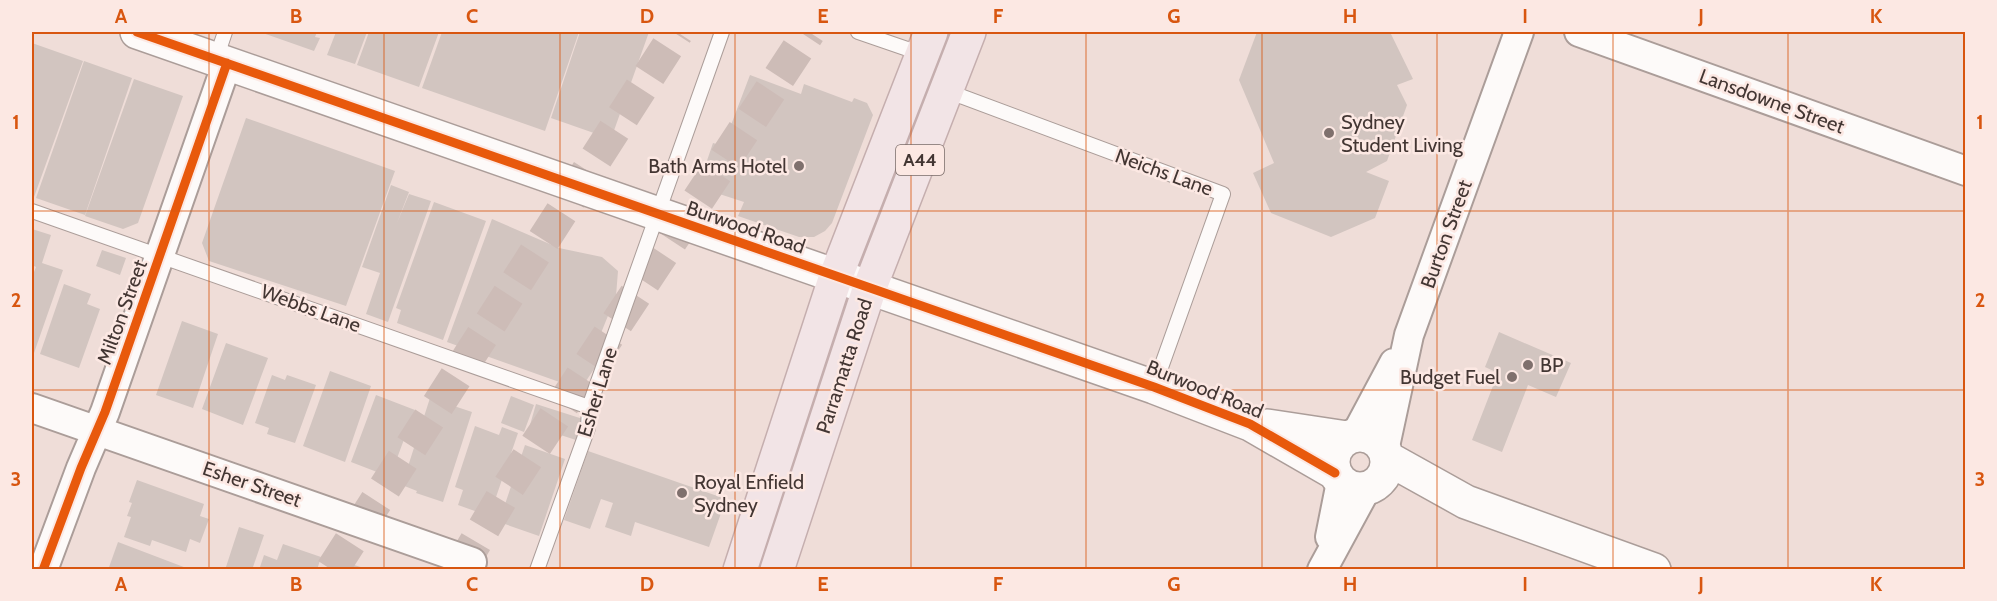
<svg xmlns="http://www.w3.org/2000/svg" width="1997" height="601" font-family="Cabin,sans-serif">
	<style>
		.building { fill: #d2c5c0 }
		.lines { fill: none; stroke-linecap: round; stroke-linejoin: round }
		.motorway-tunnel { stroke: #cdbcb7; stroke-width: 33; stroke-dasharray: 33 16; stroke-linecap: butt }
		.service-casing { stroke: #ab9d99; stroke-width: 16 }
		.minor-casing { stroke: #ab9d99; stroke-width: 32 }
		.tertiary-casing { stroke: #ab9d99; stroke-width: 36 }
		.trunk-casing { stroke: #c5aeae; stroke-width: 36 }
		.service { stroke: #fdfaf9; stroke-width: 14 }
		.minor { stroke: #fdfaf9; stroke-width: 28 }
		.tertiary { stroke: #fdfaf9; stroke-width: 33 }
		.trunk { stroke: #f2e4e6; stroke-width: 33 }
		.cycleway-casing { stroke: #fce8e3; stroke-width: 13 }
		.cycleway { stroke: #e8590c; stroke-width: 9 }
		.grid { fill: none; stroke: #d85610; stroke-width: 1.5; stroke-opacity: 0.55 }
		.poi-dot { fill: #7f706d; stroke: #fce8e3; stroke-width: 2 }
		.labels { text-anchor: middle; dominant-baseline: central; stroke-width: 5; stroke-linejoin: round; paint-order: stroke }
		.shield { fill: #fce8e3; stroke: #7a6b68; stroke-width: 1.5 }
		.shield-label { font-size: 18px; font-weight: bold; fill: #433633 }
		.street-label { font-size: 20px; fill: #433633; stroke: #fce8e3 }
		.poi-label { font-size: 20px; fill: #433633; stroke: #fce8e3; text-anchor: start }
		.neatline { fill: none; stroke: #d85610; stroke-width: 2 }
		.grid-label { font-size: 20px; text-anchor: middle; font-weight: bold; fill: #d85610 }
	</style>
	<rect width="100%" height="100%" fill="#efddd8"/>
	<path class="building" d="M260,32H317L315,37L320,38L314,51Z
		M336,32H367L355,64L327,55Z
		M369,32H439L419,87L357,65Z
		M442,32H579L545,131L422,88Z
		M580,32H649L611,139L551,118Z
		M1257,32H1390L1413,79L1397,85L1407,105L1387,161L1366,172L1389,181L1375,218L1331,237L1271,213L1253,173L1274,163L1239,80Z
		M32,43L83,61L34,197L32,196Z
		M84,61L132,78L85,215L36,198Z
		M750,75L801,94L804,84L852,102L854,98L867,103L873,115L832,223L825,231L814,237H799L738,216L744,202L698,187L713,143L723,146Z
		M134,79L183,96L138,223L123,229L85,216Z
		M246,118L395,171L346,306L209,261L202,243Z
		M391,185L409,192L397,223L409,194L431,201L388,322L366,314L380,273L362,267Z
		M434,202L486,221L443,340L397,323L401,310L396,308Z
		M492,219L559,248L602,257L618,271L616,296L601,333L596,366L586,381L565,384L447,342Z
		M32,229L51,235L42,263L63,270L34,353L32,352V271L34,272L36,267L32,265Z
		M102,250L126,258L120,275L96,266Z
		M64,284L91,294L87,304L100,309L79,368L40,354Z
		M182,321L218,334L193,408L156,395Z
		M1499,332L1571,363L1556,397L1528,385L1502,452L1472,440L1498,373L1485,367Z
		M226,343L268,358L243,425L202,409Z
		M330,371L371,386L345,462L303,446Z
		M272,375L285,380L287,375L316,385L295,443L267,434L269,428L255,423Z
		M376,395L415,410L390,477L351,462Z
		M511,396L534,405L524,432L501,423Z
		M430,398L472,412L443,502L416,493L417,491L402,485Z
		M536,404L586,420L579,441L530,425Z
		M475,426L499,435L502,427L518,433L495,500L492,499L486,515L458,505L463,490L455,487Z
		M525,445L565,459L539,536L499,522Z
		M588,451L726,499L709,547L635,522L631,536L605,527L613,503L601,499L590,529L564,520Z
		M137,480L204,504L200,516L209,519L200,543L190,539L186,552L152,540L150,546L124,537L131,517L127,516L132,503L129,502Z
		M239,527L264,535L252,570H225Z
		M118,542L189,569V570H108Z
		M283,544L321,557L317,570H259L264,555L277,560Z
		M335,559L367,569V570H332Z"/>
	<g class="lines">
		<path class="motorway-tunnel" d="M332,570L677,32
			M459,570L507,489L809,32"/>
		<g class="service-casing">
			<path id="service" d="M858,32L922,54
				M216,59L225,32
				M947,91L1223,194L1154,387
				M32,211L589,407
				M537,570L588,428L589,407L722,32"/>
		</g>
		<g class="minor-casing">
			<path id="minor" d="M1579,32L1966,171
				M32,408L472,562
				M1355,436L1394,363
				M1384,451L1409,335L1519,32
				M1330,537L1341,482
				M43,570L81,468L105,412L227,63
				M1322,570L1366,489"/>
		</g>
		<g class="tertiary-casing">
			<path id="tertiary" d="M137,32L1154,387L1250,424L1335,473
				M1267,426L1347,438
				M1333 462a27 27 0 1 1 54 0a27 27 0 1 1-54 0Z
				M1387,458L1466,502L1654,570"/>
		</g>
		<g class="trunk-casing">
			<path id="trunk" d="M740,570L836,276L931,32
				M777,570L870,287L969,32"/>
		</g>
		<use href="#service" class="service"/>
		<use href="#minor" class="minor"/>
		<use href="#tertiary" class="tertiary"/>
		<use href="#trunk" class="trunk"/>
		<g class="cycleway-casing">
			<path id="cycleway" d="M137,32L1154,387L1250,424L1335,473
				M43,570L81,468L105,412L227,63"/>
		</g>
		<use href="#cycleway" class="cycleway"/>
	</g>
	<path class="grid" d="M209,32V570M384,32V570M560,32V570M735,32V570M911,32V570M1086,32V570M1262,32V570M1437,32V570M1613,32V570M1788,32V570M32,211H1966M32,390H1966"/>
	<g class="poi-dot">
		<circle cx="1329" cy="133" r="6"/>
		<circle cx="799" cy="166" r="6"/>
		<circle cx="1528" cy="365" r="6"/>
		<circle cx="1512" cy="377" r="6"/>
		<circle cx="682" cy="493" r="6"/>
	</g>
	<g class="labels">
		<rect class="shield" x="896" y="145" width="48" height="30" rx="4.5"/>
		<g class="shield-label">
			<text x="920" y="160">A44</text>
		</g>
		<g class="street-label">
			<text transform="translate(1772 101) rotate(20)">Lansdowne Street</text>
			<text transform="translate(1164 172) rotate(20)">Neichs Lane</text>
			<text transform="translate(746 227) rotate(19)">Burwood Road</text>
			<text transform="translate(1446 234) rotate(-70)">Burton Street</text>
			<text transform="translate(311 308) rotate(20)">Webbs Lane</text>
			<text transform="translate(122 312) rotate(-70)">Milton Street</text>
			<text transform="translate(844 366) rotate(-72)">Parramatta Road</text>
			<text transform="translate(1205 389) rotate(22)">Burwood Road</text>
			<text transform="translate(597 392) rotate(-73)">Esher Lane</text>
			<text transform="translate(252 484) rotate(19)">Esher Street</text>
		</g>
		<g class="poi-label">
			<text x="1341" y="122">Sydney<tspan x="1341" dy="23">Student Living</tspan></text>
			<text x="787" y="166" text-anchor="end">Bath Arms Hotel</text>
			<text x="1540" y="365">BP</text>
			<text x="1500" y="377" text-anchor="end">Budget Fuel</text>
			<text x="694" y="482">Royal Enfield<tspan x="694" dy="23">Sydney</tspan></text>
		</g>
	</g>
	<rect width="1997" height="601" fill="none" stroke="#fce8e3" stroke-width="66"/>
	<rect x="33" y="33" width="1931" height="535" class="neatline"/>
	<g class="grid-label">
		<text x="121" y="23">A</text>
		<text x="296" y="23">B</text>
		<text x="472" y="23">C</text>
		<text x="647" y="23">D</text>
		<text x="823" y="23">E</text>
		<text x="998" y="23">F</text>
		<text x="1174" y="23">G</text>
		<text x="1350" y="23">H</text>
		<text x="1525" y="23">I</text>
		<text x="1701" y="23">J</text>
		<text x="1876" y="23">K</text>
		<text x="16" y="129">1</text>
		<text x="1980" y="129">1</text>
		<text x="16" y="307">2</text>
		<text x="1980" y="307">2</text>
		<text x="16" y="486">3</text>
		<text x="1980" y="486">3</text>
		<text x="121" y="591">A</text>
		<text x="296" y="591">B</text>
		<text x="472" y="591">C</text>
		<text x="647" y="591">D</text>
		<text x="823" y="591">E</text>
		<text x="998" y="591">F</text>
		<text x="1174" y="591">G</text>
		<text x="1350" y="591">H</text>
		<text x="1525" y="591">I</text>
		<text x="1701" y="591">J</text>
		<text x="1876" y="591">K</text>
	</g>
</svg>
